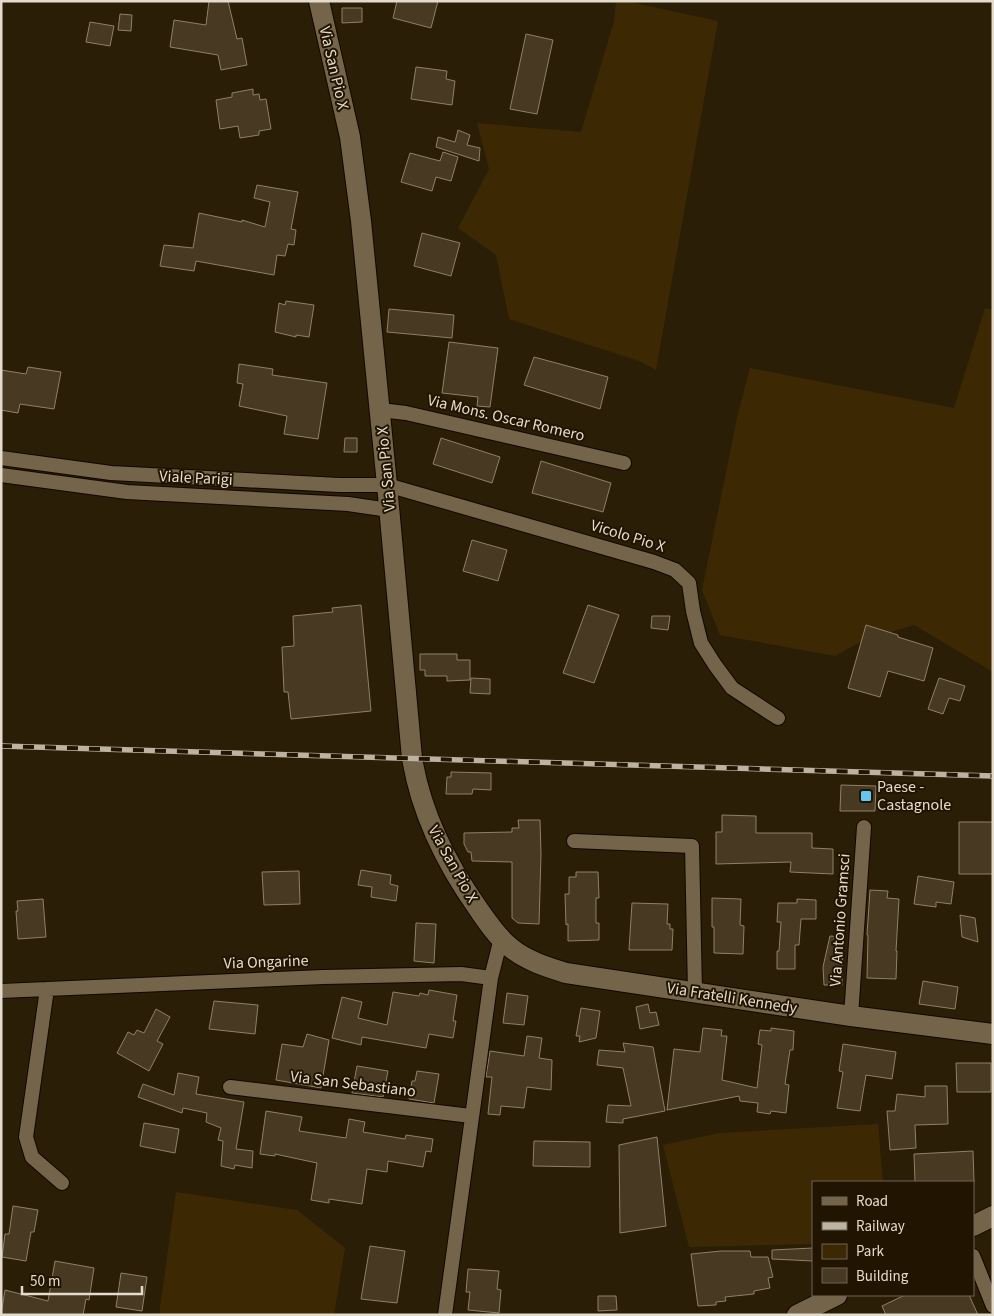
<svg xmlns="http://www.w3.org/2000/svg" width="994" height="1316" font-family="'Source Sans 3',sans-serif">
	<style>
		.green { fill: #3c2904 }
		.building { fill: #483a22; stroke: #8f8066 }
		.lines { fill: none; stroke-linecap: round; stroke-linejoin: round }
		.street-casing { stroke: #120700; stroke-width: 16 }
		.secondary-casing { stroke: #120700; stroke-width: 22 }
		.street { stroke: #73644a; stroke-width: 14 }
		.secondary { stroke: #73644a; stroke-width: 20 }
		.rail-casing { stroke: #bdb3a3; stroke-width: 5.5 }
		.rail { stroke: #211400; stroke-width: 4; stroke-dasharray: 11; stroke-linecap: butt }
		.poi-dot { fill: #67c4ef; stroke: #211400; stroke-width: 2 }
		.labels { text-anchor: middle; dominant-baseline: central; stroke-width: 4; stroke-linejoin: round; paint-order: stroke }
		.street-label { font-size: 16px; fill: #e4dbcd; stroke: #211400 }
		.poi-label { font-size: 16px; fill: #e4dbcd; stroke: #211400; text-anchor: start }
	</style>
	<rect width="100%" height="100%" fill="#2a1e06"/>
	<path class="green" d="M616,1H626L718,21L656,370L639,361L509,319L496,255L458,228L489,169L477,123L581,132L614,21Z
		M985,308L993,310V672L914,625L862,641L835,656L720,635L702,590L738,413L750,368L954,408Z
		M878,1124L883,1182H813V1244L689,1247L663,1145L719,1133Z
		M176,1192L297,1210L345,1248L334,1315H159Z"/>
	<path class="building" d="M209,1H228L237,39L242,38L247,65L221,70L218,55L170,47L174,20L206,25Z
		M397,1H438L431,28L393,18Z
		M342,8H362V22L342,23Z
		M120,14L132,15L131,31L118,30Z
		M90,22L114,26L110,46L86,42Z
		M526,34L553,40L537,114L510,109Z
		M416,67L447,71L446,79L455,81L452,105L411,99Z
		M253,89V95L259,94L260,100L266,99L271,129L259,131V135L240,138L238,126L220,129L216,100L232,97V93Z
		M458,130L470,135L467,145L480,148L479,161L436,147L438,137L455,142Z
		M443,152L458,157L451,181L436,177L432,191L401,182L410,153L440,161Z
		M257,185L298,192L291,229L296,230L294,245L288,244L285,256L277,255L274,275L196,261L194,271L160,266L164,245L193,248L199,213L242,222V220L265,227L270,202L254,198Z
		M422,233L460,243L451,276L414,266Z
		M286,301L314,305L309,337L296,335V337L275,332L279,303L285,305Z
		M389,309L454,315L452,338L387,332Z
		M449,342L498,348L490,407L477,406L478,397L442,393Z
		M534,357L608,377L600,409L524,385Z
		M239,364L273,369L272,375L327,383L318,439L284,434L287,416L239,406L243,384L237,383Z
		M28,367L61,372L54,409L20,404L18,413L1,410V370L26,374Z
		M345,438H357V452H344Z
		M441,438L500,457L492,483L433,464Z
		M541,461L611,483L603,512L532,493Z
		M472,540L507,550L498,581L463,571Z
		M361,605L371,711L291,719L288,692H284L282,647L294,646L293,616L333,612L332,608Z
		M588,605L619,615L594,683L563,673Z
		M652,616H670L668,630L651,628Z
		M866,625L898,635V637L933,648L924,681L888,671L880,697L848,688Z
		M420,654H457V660H470V680L447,681V676H425V670H420Z
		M471,678L490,679V694L470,693Z
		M939,678L965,686L960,701L949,698L943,714L928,709Z
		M451,772L491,773V790L473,789L472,794H446L447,777H451Z
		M841,785L876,786L875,811H840Z
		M722,815L756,816V833H812V848L833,849V874L790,872L791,862L716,864V832H722Z
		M518,820H540L541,854L539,924L518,923L512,918V862L472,861L471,852H468L464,844V833L512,832V828H519Z
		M959,822H993V874H959Z
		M361,870L391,875L390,884L398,886L396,901L371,897L372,887L358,885Z
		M299,871L300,904L264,905L262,872Z
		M576,872H598L599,898H596V923H599V940L568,941V924L566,925L565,894H569V877H576Z
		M918,876L954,882L951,904L936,902V907L914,904Z
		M870,890L888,891L887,898L899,899L896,951H897L896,979L867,978L868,935H867Z
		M712,898L741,899L740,925L744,926L743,954L714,953V927H712Z
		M43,899L46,937L18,939L16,911H18L17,901Z
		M797,899L816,900V919H801L799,945H795V969H777V951H779L781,922H777L778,903H797Z
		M632,903L668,904L667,924H670V929H673L672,950H629Z
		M960,915L975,918L978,942L962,937Z
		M416,923L436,924L434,963L414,961Z
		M830,936L843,937L842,985H824L823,967Z
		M923,981L958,987L955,1009L919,1004Z
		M429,990L457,995L453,1021H456L453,1038L429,1034L426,1048L362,1037L361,1045L332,1038L342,997L362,1002L358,1018L387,1025L393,992L419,996L420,993L428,995Z
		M507,993L528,996L524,1025L503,1023Z
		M214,1001L258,1005L255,1034L209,1029Z
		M648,1004L650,1013L656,1012L659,1025L640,1029L636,1007Z
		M581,1008L600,1011L596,1038L579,1042L580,1036H576Z
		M156,1009L170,1017L157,1041L163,1044L149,1071L117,1053L128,1032L134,1035L137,1030L144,1033Z
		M703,1028L722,1030L721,1036H727L722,1080L757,1088L762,1045L758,1044L760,1030L771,1031V1028L794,1031L793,1050H790L785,1084L789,1085L786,1113L771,1111L770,1114L757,1112L758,1103L740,1101L739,1096L667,1110L674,1049L700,1052Z
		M307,1034L329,1040L321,1088L276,1080L282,1044L303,1047Z
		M527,1036L542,1038L539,1058L552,1060L551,1090L527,1087L524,1108L501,1106L500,1115L488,1114L492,1077H486L490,1051L524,1056Z
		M623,1043L653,1047L665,1111L623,1119V1123L606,1122L608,1105L631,1106L623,1068L597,1065L599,1050L625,1052Z
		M843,1044L896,1052L892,1079L866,1075L860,1111L837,1108L843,1072L839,1071Z
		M956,1063H991V1092H957Z
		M357,1066L388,1071L383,1097L352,1093Z
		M417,1071L439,1074L434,1103L409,1099L412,1081H415Z
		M178,1073L199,1077L196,1094L244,1102L236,1149L253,1151L252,1168L235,1165L234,1169L221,1166L223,1141L218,1140L221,1128L206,1122L207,1113L183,1108L182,1113L138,1097L143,1084L174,1095Z
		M925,1086H947L948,1124L915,1125L916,1148L890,1150L887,1111H895L897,1094L925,1097Z
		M266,1111L302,1117L299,1131L346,1138L349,1119L365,1122L363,1132L405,1139L406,1135L433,1139L431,1152L426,1151L423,1167L388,1161L387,1172L367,1169L362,1204L329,1199V1203L311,1200L317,1163L275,1154V1156L260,1154Z
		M144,1123L179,1129L175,1153L140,1146Z
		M657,1137L666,1226L620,1233L619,1145Z
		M534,1141L590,1142V1167L533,1166Z
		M973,1151L974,1182H915L914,1154Z
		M13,1206L38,1210L34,1232H31L26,1261L2,1257L5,1234H9Z
		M370,1246L405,1251L397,1303L361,1299Z
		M813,1248V1261L772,1259V1250Z
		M721,1251H750L751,1257H768L773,1277L768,1278L770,1288L754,1291V1294L725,1297L726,1301L716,1302V1305L698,1306L691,1254Z
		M55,1261L94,1268L89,1300L86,1299L83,1315H1L5,1290L48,1301Z
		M468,1269L499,1271L497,1289L501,1290L499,1313L468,1310L470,1292H466Z
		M121,1273L147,1277L142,1311L116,1307Z
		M905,1295H969L978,1315H886L882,1306Z
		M598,1296H616L617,1310L598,1311Z"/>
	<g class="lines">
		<g class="street-casing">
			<path id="street" d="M380,410L406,413L624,463
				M1,458L111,473L339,485H387L654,562L675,570L689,583L693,611L701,643L715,665L732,688L778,718
				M1,475L127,492L348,504L389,510
				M574,841L692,846L695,992
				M47,989L26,1137L32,1157L62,1183
				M1,991L323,977L461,974L491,978L501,938
				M851,1016L864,827
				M230,1087L471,1116
				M973,1256L993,1306
				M445,1315L491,978"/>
		</g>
		<g class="secondary-casing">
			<path id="secondary" d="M319,1L350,137L361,221L387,485L412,758C421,813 447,865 479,910C488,923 498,938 511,948C527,961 547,967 566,973L851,1016L993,1034
				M973,1226L993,1216
				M797,1315L837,1295"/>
		</g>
		<use href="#street" class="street"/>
		<use href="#secondary" class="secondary"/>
		<g class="rail-casing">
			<path id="rail" d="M1,746L993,776"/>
		</g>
		<use href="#rail" class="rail"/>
	</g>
	<rect class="poi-dot" x="860" y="790" width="12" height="12" rx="2.5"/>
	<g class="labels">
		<g class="street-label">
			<text transform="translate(334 68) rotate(77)">Via San Pio X</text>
			<text transform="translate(506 418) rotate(13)">Via Mons. Oscar Romero</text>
			<text transform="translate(386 469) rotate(-95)">Via San Pio X</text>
			<text transform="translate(196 478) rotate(3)">Viale Parigi</text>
			<text transform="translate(628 536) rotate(17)">Vicolo Pio X</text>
			<text transform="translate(453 864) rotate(61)">Via San Pio X</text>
			<text transform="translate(840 920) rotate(-86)">Via Antonio Gramsci</text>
			<text transform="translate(266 962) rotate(-2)">Via Ongarine</text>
			<text transform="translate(732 998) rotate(9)">Via Fratelli Kennedy</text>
			<text transform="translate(353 1084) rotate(7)">Via San Sebastiano</text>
		</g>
		<g class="poi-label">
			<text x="877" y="787">Paese -<tspan x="877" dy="18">Castagnole</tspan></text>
		</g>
	</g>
	<rect width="994" height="1316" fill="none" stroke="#e4dbcd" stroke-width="5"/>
	<rect x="812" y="1181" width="162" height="115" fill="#211400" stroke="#6f6452"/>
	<rect x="822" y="1197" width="25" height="8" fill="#73644a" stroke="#6f6452"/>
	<text x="856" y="1206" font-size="15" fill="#e4dbcd">Road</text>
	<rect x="822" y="1222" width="25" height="8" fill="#bdb3a3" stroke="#6f6452"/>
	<text x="856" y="1231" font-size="15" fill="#e4dbcd">Railway</text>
	<rect x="822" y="1244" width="25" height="15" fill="#3c2904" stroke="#6f6452"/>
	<text x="856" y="1256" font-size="15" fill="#e4dbcd">Park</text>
	<rect x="822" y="1268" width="25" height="15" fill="#483a22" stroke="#6f6452"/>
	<text x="856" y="1281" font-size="15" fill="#e4dbcd">Building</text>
	<path d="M22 1286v8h120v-8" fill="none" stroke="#e4dbcd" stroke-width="2.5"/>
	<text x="30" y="1286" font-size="15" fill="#e4dbcd" stroke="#211400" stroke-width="4" paint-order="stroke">50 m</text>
</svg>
